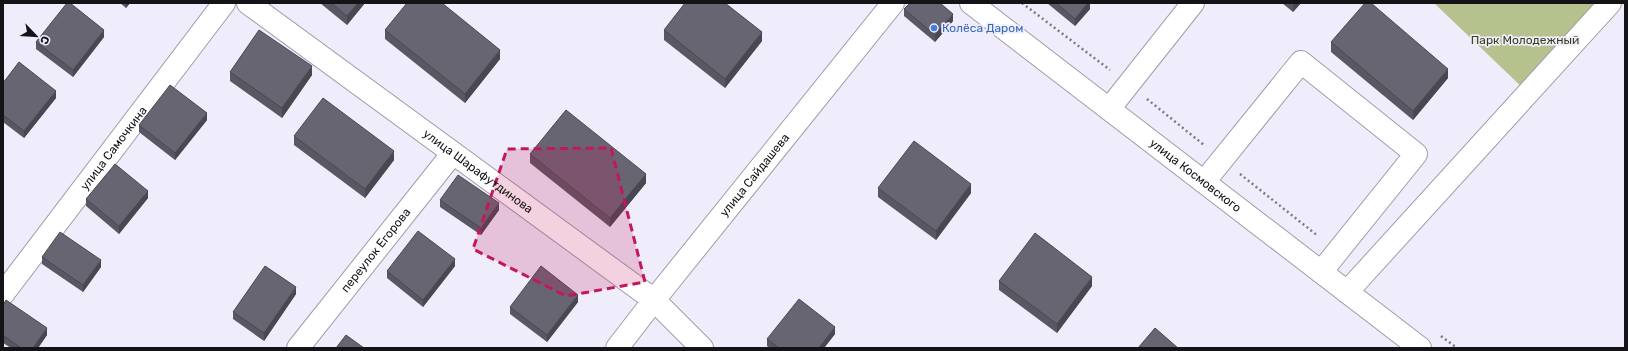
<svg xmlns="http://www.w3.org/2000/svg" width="1628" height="351" font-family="Rubik,sans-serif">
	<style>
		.green { fill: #b6c28d }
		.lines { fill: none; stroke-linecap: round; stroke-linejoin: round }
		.minor-casing { stroke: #a09daa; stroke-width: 24 }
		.major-casing { stroke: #a09daa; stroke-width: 24 }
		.path { stroke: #7b7982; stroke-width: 2.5; stroke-dasharray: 2 3; stroke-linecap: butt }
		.minor { stroke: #fff; stroke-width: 22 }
		.major { stroke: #fff; stroke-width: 22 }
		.wall { fill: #595762 }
		.shaded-wall { fill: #494750 }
		.building { fill: #686572; stroke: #494750 }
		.marked { fill: #c2185b; fill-opacity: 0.2; stroke: #c2185b; stroke-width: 3; stroke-dasharray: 8 5; stroke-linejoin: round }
		.shop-dot { fill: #3f7fe0; stroke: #efecfb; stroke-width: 1.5 }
		.labels { text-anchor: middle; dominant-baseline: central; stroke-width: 3.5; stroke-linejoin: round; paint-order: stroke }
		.shop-label { font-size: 12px; fill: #366cbe; stroke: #efecfb; text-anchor: start }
		.park-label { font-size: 12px; fill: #373e19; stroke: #efecfb }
		.street-label { font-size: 12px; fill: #151318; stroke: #efecfb }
	</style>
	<rect width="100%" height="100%" fill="#efecfb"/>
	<path class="green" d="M1434,3H1611L1528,93Z"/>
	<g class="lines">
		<g class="minor-casing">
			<g id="minor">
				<path id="s1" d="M248,3L654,300L702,348"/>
				<path d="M1109,109L1193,3"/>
				<path d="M1204,182L1301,62L1416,154L1321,272"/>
				<path d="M1347,292L1610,3"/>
				<path id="s2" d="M3,294L224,3"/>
				<path id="s3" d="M298,348L453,153"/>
				<path id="s4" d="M617,348L654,300L893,3"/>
			</g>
		</g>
		<g class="major-casing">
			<g id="major">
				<path id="s5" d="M971,3L1420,348"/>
			</g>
		</g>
		<path class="path" d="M1022,3L1110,70
			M1147,99L1204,145
			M1240,174L1318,236
			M1441,336L1457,348"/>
		<use href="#minor" class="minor"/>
		<use href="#major" class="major"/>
	</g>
	<path class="wall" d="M120,3H130L126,8Z
		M320,3H365L347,25Z
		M1047,3H1090V9L1075,26Z
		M1282,3H1301L1293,12Z
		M904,9L953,21L935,42L904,16Z
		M385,30L500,59L465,103L385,39Z
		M664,30L762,41L725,88L664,40Z
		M104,37L73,77L36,49V42Z
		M1331,42L1448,78L1413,120L1331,52Z
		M230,72L312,75L282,118L230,81Z
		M3,83L56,98L24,138L3,122Z
		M207,120L175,160L139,132V125Z
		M294,136L394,160L365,198L294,145Z
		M530,154L646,183L610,227L530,163Z
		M878,188L971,193L936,240L878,197Z
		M148,198L119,234L86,206V199Z
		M440,200L499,210L481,235L440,207Z
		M42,257L101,267L83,292L42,264Z
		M455,266L423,307L387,278V271Z
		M999,281L1092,286L1057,333L999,290Z
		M296,294L264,341L233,319V312Z
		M578,302L547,342L510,314V307Z
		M3,305L47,335L38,348H11L3,343Z
		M835,334L824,348H770L767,346V339Z"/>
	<path class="shaded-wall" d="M126,3H130L126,8Z
		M358,3H365L347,25V16Z
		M1088,3H1090V9L1075,26V19Z
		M1293,3H1301L1293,12Z
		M953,14V21L935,42V35Z
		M104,30V37L73,77V70Z
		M762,32V41L725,88V79Z
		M500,50V59L465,103V94Z
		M312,66V75L282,118V108Z
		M1448,69V78L1413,120V111Z
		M56,91V98L24,138V131Z
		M207,113V120L175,160V153Z
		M394,151V160L365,198V189Z
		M646,174V183L610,227V218Z
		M971,184V193L936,240V231Z
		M148,191V198L119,234V226Z
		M499,203V210L481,235V228Z
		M455,259V266L423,307V300Z
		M101,260V267L83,292V285Z
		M1092,277V286L1057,333V324Z
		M296,287V294L264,341V333Z
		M578,295V302L547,342V335Z
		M835,327V334L824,348H819Z
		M47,328V335L38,348H33Z"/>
	<path class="building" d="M67,3H70L104,30L73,70L36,42Z
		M331,3H358L347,16Z
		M407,3H442L500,50L465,94L385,30Z
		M685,3H725L762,32L725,79L664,30Z
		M910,3H940L953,14L935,35L904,9Z
		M1056,3H1088L1075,19Z
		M1365,3H1371L1448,69L1413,111L1331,42Z
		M259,30L312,66L282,108L230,72Z
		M19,62L56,91L24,131L3,115V83Z
		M170,85L207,113L175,153L139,125Z
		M323,98L394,151L365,189L294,136Z
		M566,110L646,174L610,218L530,154Z
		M914,141L971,184L936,231L878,188Z
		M115,164L148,191L119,226L86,199Z
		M458,175L499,203L481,228L440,200Z
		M418,231L455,259L423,300L387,271Z
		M60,232L101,260L83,285L42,257Z
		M1035,233L1092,277L1057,324L999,281Z
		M265,266L296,287L264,333L233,312Z
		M541,266L578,295L547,335L510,307Z
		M799,299L835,327L819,348H779L767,339Z
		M6,300L47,328L33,348H21L3,335V305Z
		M1155,328L1178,348H1138Z
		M346,335L364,348H336Z"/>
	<path class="marked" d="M611,148L645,282L566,296L473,249L507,149Z"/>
	<circle class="shop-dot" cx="934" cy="28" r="4"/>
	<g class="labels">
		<g class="shop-label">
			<text x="942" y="28">Колёса Даром</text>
		</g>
		<g class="park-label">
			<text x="1525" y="40">Парк Молодежный</text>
		</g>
		<g class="street-label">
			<text stroke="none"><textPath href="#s2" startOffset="183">улица Самочкина</textPath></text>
			<text stroke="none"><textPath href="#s1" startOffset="285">улица Шарафутдинова</textPath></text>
			<text stroke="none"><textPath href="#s4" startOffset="221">улица Сайдашева</textPath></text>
			<text stroke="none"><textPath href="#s5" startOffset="283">улица Космовского</textPath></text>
			<text stroke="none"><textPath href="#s3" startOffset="125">переулок Егорова</textPath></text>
		</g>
	</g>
	<rect width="1628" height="351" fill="none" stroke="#151318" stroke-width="8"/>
	<g transform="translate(36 36) rotate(115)" stroke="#efecfb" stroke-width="3" paint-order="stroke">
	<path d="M0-3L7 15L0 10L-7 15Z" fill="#151318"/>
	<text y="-6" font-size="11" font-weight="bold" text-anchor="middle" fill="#151318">С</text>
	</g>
</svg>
